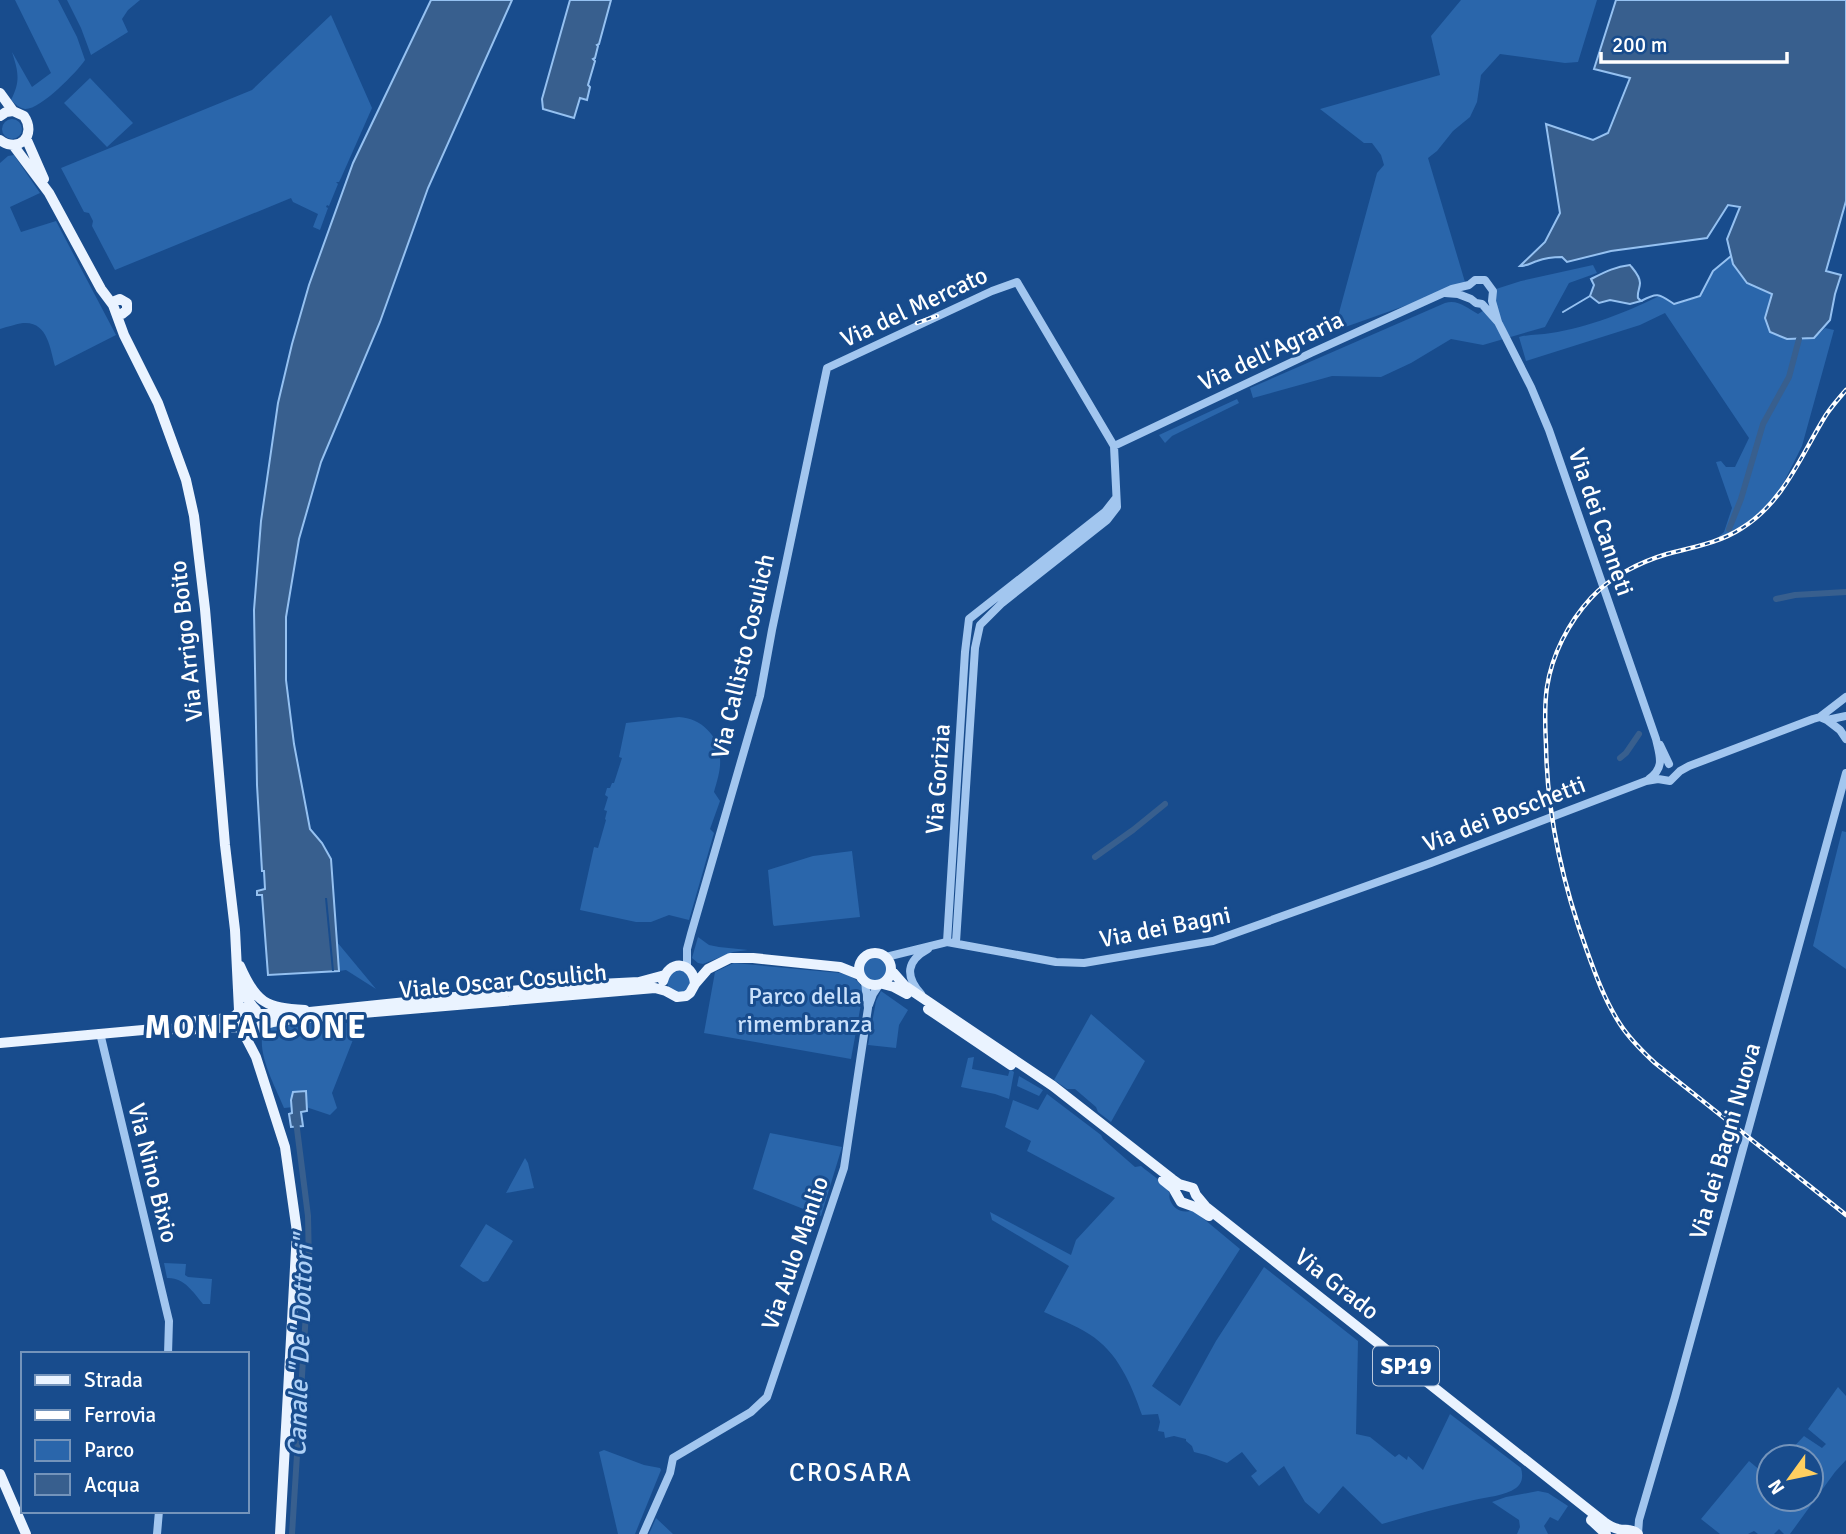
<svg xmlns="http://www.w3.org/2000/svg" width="1846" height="1534" font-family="Signika,sans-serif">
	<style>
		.green { fill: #2a66ab }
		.water { fill: #385f8e; stroke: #95c1f1; stroke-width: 2 }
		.pier { fill: #184c8d }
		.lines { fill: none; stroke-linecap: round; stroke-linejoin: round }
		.stream { stroke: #95c1f1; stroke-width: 2 }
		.canal { stroke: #385f8e; stroke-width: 6 }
		.minor { stroke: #a2c6ef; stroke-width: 8 }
		.major { stroke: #eaf3ff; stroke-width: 10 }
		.rail-casing { stroke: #fff; stroke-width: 4.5 }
		.rail { stroke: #184c8d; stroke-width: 2; stroke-dasharray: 5; stroke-linecap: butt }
		.labels { text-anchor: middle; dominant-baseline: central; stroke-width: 6; stroke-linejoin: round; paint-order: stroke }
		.shield { fill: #184c8d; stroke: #bac9dd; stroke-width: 2 }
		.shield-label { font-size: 23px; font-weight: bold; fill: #fff }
		.street-label { font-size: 24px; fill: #fff; stroke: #184c8d }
		.park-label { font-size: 24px; fill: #c9e0fb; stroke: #184c8d }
		.water-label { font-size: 26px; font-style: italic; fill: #aed0f6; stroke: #184c8d }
		.neighbourhood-label { font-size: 26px; letter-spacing: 2px; fill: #fff; stroke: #184c8d }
		.district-label { font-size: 32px; font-weight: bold; letter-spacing: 2px; fill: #fff; stroke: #184c8d }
	</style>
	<rect width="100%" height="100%" fill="#184c8d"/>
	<path class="green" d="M15,0H58L77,37L85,60C77,72 40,110 25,109C19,108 15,104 11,100C21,81 18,71 12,52L32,87L51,73Z
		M67,0H140L128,10L122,19L128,32L91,55L81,28Z
		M1461,0H1597L1578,62L1565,63L1500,54L1481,75L1477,102L1470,117L1453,131L1437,151L1428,158L1465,282L1413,303L1334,331L1377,173L1384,165L1381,155L1372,143H1364L1320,109L1440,75L1431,36Z
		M331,15L372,108L341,178L339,182H336L338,184L329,206L327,205L326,207L328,208L320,230L313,227L318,214L293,202L291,198L115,270L92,226L93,221L89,213L84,212L61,168L252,90Z
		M90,78L133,123L107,147L64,103Z
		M2 129a10 10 0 1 1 20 0a10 10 0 1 1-20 0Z
		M14,155L40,193L10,207L21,232L56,221L116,335L55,366C50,349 48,321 23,323C16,324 7,327 0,329V163L8,156Z
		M1731,256C1737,282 1753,283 1772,294L1765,318L1787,339C1805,339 1812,342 1825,328L1834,330L1802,446L1776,498L1748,524L1727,536L1713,542L1724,532L1732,508L1716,462L1721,461L1726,467H1735L1749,438L1665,313L1640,325L1526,361L1519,337C1530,334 1540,335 1551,333C1586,328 1630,311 1661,295L1675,304L1700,297L1713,271Z
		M1593,265L1597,273L1569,283L1545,327L1483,345L1451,339L1411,363L1381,377L1332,376L1253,398L1250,388L1445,303C1458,299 1467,308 1478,314L1495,303L1494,294L1496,289L1521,281Z
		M1237,399L1239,403L1172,436L1165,443L1159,435Z
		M679,717C701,718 719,736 720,758C721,770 717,781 714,792L720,801L710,829L714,833L689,920L669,915L651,922H636L580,910L594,847L598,848L606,820L605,819L607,811L604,810L608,797L605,795L607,788H610L612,783H614L622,758L619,757L626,723Z
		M1842,831L1846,832V969L1813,946Z
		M852,851L860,917L774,926L773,924L768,870L813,856Z
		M698,937L709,945L719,947L748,950L733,952L703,964L698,963L692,958Z
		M337,942L376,989L346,970L339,971Z
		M863 970a12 12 0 1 1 24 0a12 12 0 1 1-24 0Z
		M734,963L840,973C852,976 861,980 863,993L851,1059L704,1033L715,972Z
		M681,968L692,980L687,991L679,994L669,988L666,980L670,973Z
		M881,991L908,1010L899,1025L896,1048L868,1045L876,1001Z
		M1091,1014L1145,1061L1111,1122L1098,1112L1096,1107L1075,1089H1067L1054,1080Z
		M290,1023H357L358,1027L332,1093L337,1108L330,1115L303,1106L284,1108C276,1088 255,1051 264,1030L275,1026Z
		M974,1057L972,1069L1008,1076L1010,1069L1014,1072L1009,1099L995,1094L961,1087L968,1058Z
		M1019,1076L1043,1090L1039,1096L1017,1086Z
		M1047,1094L1101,1135L1103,1139L1135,1167L1141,1166C1149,1173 1161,1180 1167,1189C1172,1196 1168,1192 1170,1200C1174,1210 1183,1214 1193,1210L1240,1249L1152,1386L1180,1406L1216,1341L1264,1267L1358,1341L1356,1434L1370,1437L1395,1457L1399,1454L1407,1460L1408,1456L1423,1470L1450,1414L1521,1468C1523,1475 1523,1483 1516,1488C1505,1496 1486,1497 1474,1500C1443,1507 1412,1515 1382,1524L1343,1486L1319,1514L1305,1502L1284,1466L1259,1486L1251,1476L1257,1471L1242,1452L1227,1463L1206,1455L1194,1452L1192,1446L1186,1441V1439L1174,1436L1165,1438L1164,1432L1158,1431L1160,1422L1158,1414L1142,1415C1131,1384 1118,1352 1089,1334C1075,1325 1059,1319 1044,1312L1069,1266L992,1220L990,1212L1071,1255L1076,1240L1115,1198L1027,1151L1031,1141L1005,1127L1013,1100L1038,1110Z
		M770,1133L842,1147L821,1216L753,1189Z
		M525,1158L528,1163L534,1188L506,1193Z
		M486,1224L513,1241L488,1281L483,1282L460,1266Z
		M164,1263L186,1264L185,1275L188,1277L212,1279L210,1304H203C193,1292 184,1277 167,1278Z
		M1838,1387L1846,1396V1460L1835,1472L1790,1534H1784L1779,1529L1774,1534H1758L1754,1531L1748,1534H1720L1701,1519L1749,1461L1767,1476L1769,1474V1499H1811V1457H1784L1804,1436L1822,1448L1826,1444L1808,1429Z
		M604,1450L644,1465L660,1468L661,1470L635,1534H618L599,1452Z
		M1538,1491L1548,1493L1568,1506L1558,1521L1550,1517L1544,1526L1548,1534H1517L1520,1527L1519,1520L1492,1502L1506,1497Z
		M656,1518L673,1534H649Z"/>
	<path class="water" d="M431,0H512L428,188L380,322L321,462L299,539L286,617V680L294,744L310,829L322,843L331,859L339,971L268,975L262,895H257V891L265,889L264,871H262L257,785L254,610L261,521L278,403L292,344L309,285L353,163Z
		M570,0H611L599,44L597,45L598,46L595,58L593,59L595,61L588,85L590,87L587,100L580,98L574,118L543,109L542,99Z
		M1616,0H1846V201L1826,271L1841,275L1835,294L1830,320L1814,338L1787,339L1770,332L1765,318L1772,294L1747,283L1733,264L1727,239L1740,207L1728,205L1707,238L1611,251L1567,262L1562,257C1553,257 1545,258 1537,261C1531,263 1527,266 1520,266L1545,242L1560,213L1546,124L1593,140L1608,133L1630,78L1594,69Z
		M1630,265C1634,270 1640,276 1640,283C1640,288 1637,292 1638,298L1641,301L1630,304L1610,300L1599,303L1590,296L1594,285L1591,279C1605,272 1614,267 1630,265Z
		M306,1091L307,1111L301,1112L303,1126L291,1127L289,1114L292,1113L291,1100L293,1092Z"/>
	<path class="pier" d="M325,898H327L334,971H332Z"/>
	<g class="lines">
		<path class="stream" d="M1641,301C1658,292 1659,294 1674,304L1700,296L1713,271L1731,256
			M1563,312L1590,296"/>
		<path class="canal" d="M1729,529L1741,499L1763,424L1789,377L1799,339
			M1776,599L1795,595L1846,592
			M1620,758L1626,753L1639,734
			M1095,857L1133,830L1165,804
			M292,1534L309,1265L308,1216L296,1121"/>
		<path class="minor" d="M1445,293L1458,294L1471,299L1476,303L1482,304L1498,322
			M1114,446L1311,353L1452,289L1469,285L1475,280H1485L1493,291L1492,301L1498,322L1531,387L1549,430L1656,739C1660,757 1665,767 1649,779
			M1820,717L1846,697
			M1827,720L1840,730L1846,739
			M1660,745L1669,764
			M947,942L965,652L969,619L1105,512L1116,498
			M886,957L947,942L1056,962L1084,963L1213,941L1431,863L1646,781L1658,779L1670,781L1680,771L1689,766L1813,719L1820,717L1827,720L1846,716
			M687,968V949L691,934L760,696L772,630L827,368L992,291L1017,282L1114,446L1117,507L1107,520L1002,603L980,625L975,648L956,942
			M921,994C905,976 906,961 928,949
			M869,1005L873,994L879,985
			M100,1033L169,1321L168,1354
			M157,1534L159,1511
			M643,1534L670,1473L673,1458L751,1412L767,1397L844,1168L868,1008L865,982
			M1638,1534L1639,1520L1675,1397L1846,773"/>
		<path class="major" d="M0,93L13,111L24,116C37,135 19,154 0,140
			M0,116L6,112L13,111
			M26,138L44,179
			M13,145L49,193L101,289L113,305L124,335L158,403L186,480L194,516L205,609L225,845L235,930L239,1010
			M115,301L120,299L127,303V310L122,314
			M859 969a16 16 0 1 1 32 0a16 16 0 1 1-32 0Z
			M240,966C256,1003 266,1008 305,1010
			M891,970L905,986L1053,1086L1172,1179L1179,1184L1193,1188L1196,1195L1206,1207L1604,1522C1608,1525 1613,1528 1618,1529C1626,1531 1631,1528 1638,1534
			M241,980C245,990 247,1003 256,1010
			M663,981C669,959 693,961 695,984
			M883,984L894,987L907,994
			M253,1008H242L235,1016V1025L243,1032L251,1033L260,1026L273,1022L293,1019L655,988L666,991L677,997L686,996L690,993L695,984L708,969L730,958H753L840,967L860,975
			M928,1009L1011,1065
			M300,1013L560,986L639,982L665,975
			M259,1014H285
			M179,1023L228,1018L235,1016
			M243,1032L256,1057L285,1147L297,1232L280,1534
			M0,1043L165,1028L179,1030L237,1027
			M1163,1180L1173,1188L1181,1202L1195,1207L1209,1216
			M0,1474L26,1534
			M1591,1520L1606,1534"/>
		<g class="rail-casing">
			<path id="rail" d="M917,323L937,316
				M1846,390C1839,398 1832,406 1826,415C1801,455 1784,502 1742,528C1719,543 1693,547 1667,554C1640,562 1610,577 1591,598C1568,623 1552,655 1547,687C1544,707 1545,726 1546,745C1547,817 1563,885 1587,951C1596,976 1605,1001 1620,1024C1629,1038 1642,1051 1655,1063L1846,1215"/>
		</g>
		<use href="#rail" class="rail"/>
	</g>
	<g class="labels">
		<rect class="shield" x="1373" y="1346.5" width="66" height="39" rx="5"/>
		<g class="shield-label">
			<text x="1406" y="1366">SP19</text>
		</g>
		<g class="street-label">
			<text transform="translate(914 307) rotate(-25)">Via del Mercato</text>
			<text transform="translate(1271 351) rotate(-25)">Via dell'Agraria</text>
			<text transform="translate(1601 522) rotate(71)">Via dei Canneti</text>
			<text transform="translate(186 641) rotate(-96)">Via Arrigo Boito</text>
			<text transform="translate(743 656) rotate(-77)">Via Callisto Cosulich</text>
			<text transform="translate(938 779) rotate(-86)">Via Gorizia</text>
			<text transform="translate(1504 814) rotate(-21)">Via dei Boschetti</text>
			<text transform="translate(1165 927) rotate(-11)">Via dei Bagni</text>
			<text transform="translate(503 981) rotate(-5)">Viale Oscar Cosulich</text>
			<text transform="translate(1725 1141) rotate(-74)">Via dei Bagni Nuova</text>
			<text transform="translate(153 1173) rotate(76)">Via Nino Bixio</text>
			<text transform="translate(795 1253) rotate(-71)">Via Aulo Manlio</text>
			<text transform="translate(1337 1284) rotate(38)">Via Grado</text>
		</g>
		<g class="park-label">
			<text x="805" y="996">Parco della<tspan x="805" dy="28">rimembranza</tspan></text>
		</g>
		<g class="water-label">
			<text transform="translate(301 1346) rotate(-88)">Canale "De' Dottori"</text>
		</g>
		<g class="neighbourhood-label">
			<text x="851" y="1473">CROSARA</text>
		</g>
		<g class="district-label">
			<text x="256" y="1027">MONFALCONE</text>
		</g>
	</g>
	<rect x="21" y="1352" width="228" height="161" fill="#184c8d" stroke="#7494bb" stroke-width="2"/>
	<rect x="35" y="1375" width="35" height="10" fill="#eaf3ff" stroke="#7494bb" stroke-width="2"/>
	<text x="84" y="1387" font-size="21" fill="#ffffff">Strada</text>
	<rect x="35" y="1410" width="35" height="10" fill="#ffffff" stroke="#7494bb" stroke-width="2"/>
	<text x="84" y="1422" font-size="21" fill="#ffffff">Ferrovia</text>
	<rect x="35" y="1440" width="35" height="21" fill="#2a66ab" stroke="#7494bb" stroke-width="2"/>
	<text x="84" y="1457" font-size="21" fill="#ffffff">Parco</text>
	<rect x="35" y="1474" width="35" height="21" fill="#385f8e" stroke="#7494bb" stroke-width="2"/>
	<text x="84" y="1492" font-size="21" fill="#ffffff">Acqua</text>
	<g transform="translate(1790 1478) rotate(237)"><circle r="33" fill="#184c8d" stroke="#7494bb" stroke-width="2"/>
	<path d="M0-5L12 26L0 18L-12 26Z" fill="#ffcf60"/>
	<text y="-10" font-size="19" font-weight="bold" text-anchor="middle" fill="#ffffff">N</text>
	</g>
	<path d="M1601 52v10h186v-10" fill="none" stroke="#ffffff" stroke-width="3.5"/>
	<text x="1612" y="52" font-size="21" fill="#ffffff" stroke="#184c8d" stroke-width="5" paint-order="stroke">200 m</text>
</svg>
